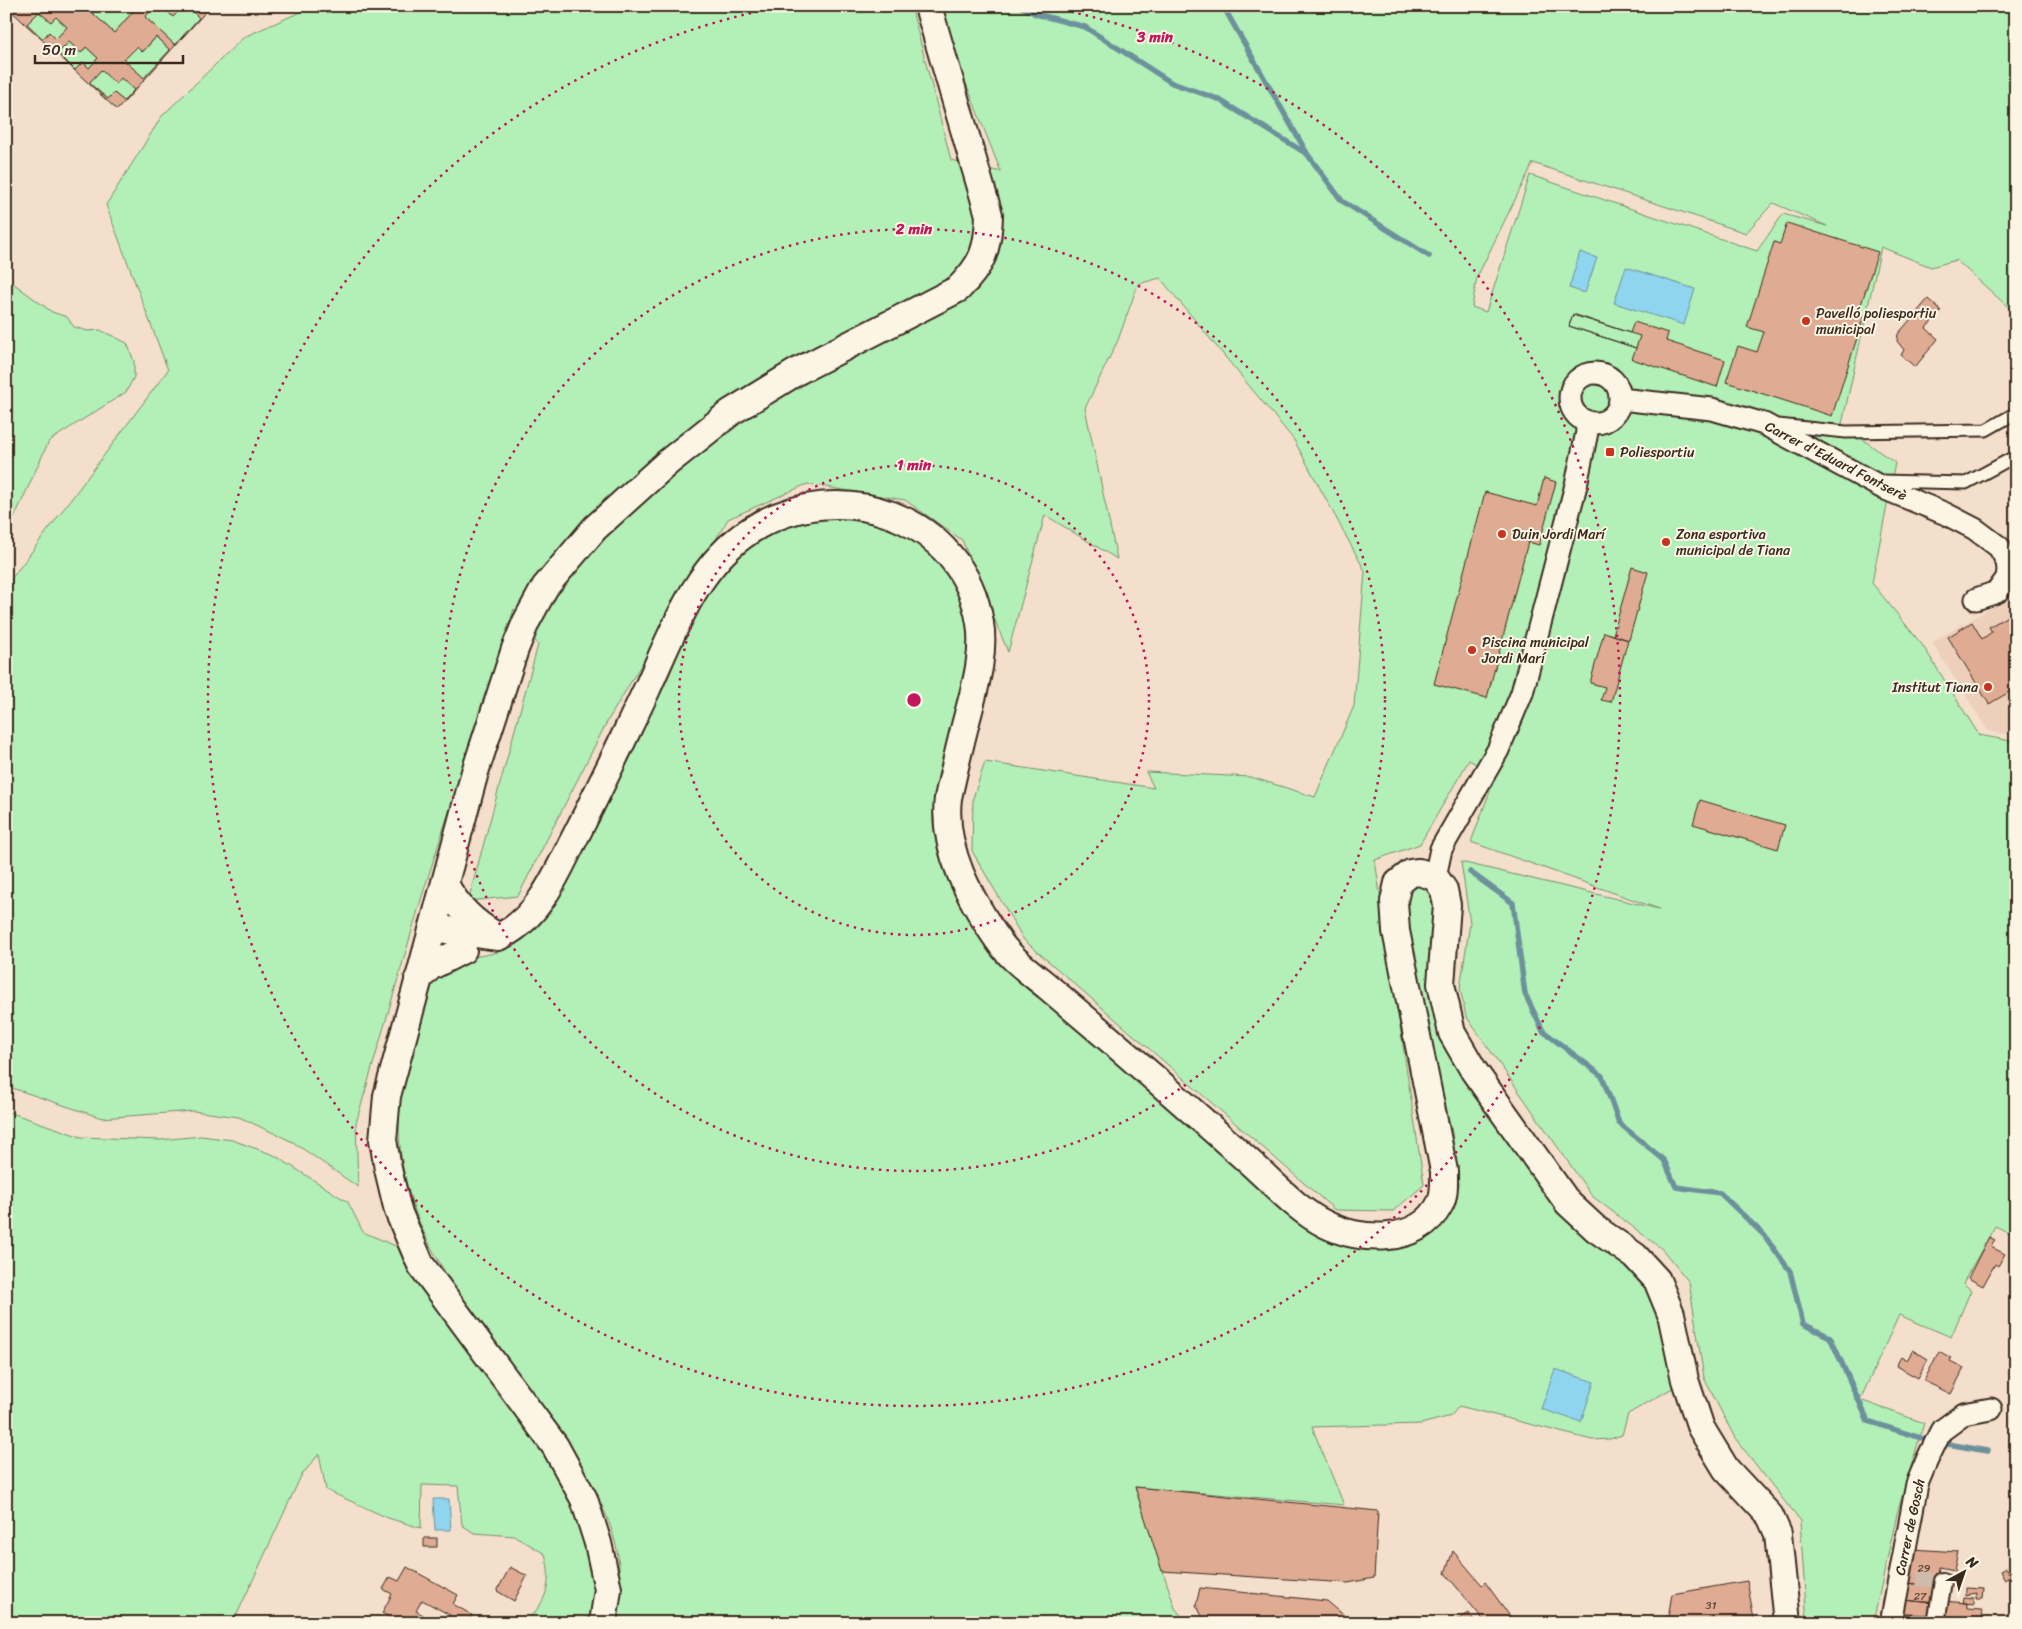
<svg xmlns="http://www.w3.org/2000/svg" width="2022" height="1629" font-family="Sriracha,sans-serif">
	<style>
		.built { fill: #edcfbb }
		.green { fill: #b2f0b7; stroke: #768d6a; fill-rule: evenodd }
		.water { fill: #8fd5f0; stroke: #6d919c }
		.lines { fill: none; stroke-linecap: round; stroke-linejoin: round }
		.stream { stroke: #6d919c; stroke-width: 5.5 }
		.building { fill: #dfab93; stroke: #3b2a1e; fill-rule: evenodd }
		.pedestrian-tunnel { stroke: #cebba9; stroke-width: 16; stroke-dasharray: 16 8; stroke-linecap: butt }
		.service-casing { stroke: #3b2a1e; stroke-width: 15 }
		.pedestrian-casing { stroke: #3b2a1e; stroke-width: 20 }
		.minor-casing { stroke: #3b2a1e; stroke-width: 25 }
		.tertiary-casing { stroke: #3b2a1e; stroke-width: 30 }
		.service { stroke: #fcf5e5; stroke-width: 11 }
		.pedestrian { stroke: #fcf5e5; stroke-width: 16 }
		.minor { stroke: #fcf5e5; stroke-width: 21 }
		.tertiary { stroke: #fcf5e5; stroke-width: 26 }
		.ring { fill: none; stroke: #c2185b; stroke-width: 2.5; stroke-dasharray: 2.5 5 }
		.poi-dot { fill: #c8321e; stroke: #fcf5e5; stroke-width: 2 }
		.labels { text-anchor: middle; dominant-baseline: central; stroke-width: 4; stroke-linejoin: round; paint-order: stroke }
		.number-label { font-size: 11px; fill: #644a3b }
		.poi-label { font-size: 14px; fill: #3b2a1e; stroke: #fcf5e5; text-anchor: start }
		.street-label { font-size: 14px; fill: #3b2a1e; stroke: #fcf5e5 }
		.centre { fill: #c2185b; stroke: #fcf5e5; stroke-width: 2.5 }
		.ring-label { font-size: 15px; text-anchor: middle; font-weight: bold; fill: #c2185b; stroke: #fcf5e5; stroke-width: 4; stroke-linejoin: round; paint-order: stroke }
	</style>
	<rect width="100%" height="100%" fill="#f3dfcc"/>
	<filter id="ink" filterUnits="userSpaceOnUse"><feTurbulence type="fractalNoise" baseFrequency=".02" numOctaves="2"/><feDisplacementMap in="SourceGraphic" scale="10" xChannelSelector="R" yChannelSelector="G"/><feConvolveMatrix kernelMatrix="1 2 1 2 8 2 1 2 1" color-interpolation-filters="sRGB"/></filter>
	<g filter="url(#ink)">
		<path class="built" d="M2016,594V735L1988,731L1932,642Z"/>
		<path class="green" d="M85,6H138L114,33Z
			M155,6H162L173,17L184,6H187L199,18L175,45L145,17Z
			M314,6H911L951,160L1001,172L944,28L942,6H2016V314L1956,260L1931,267L1881,247L1842,424L1895,463L1872,583L1923,646L1979,735L2016,742V1236L1995,1226L1963,1283L1971,1290L1951,1337L1899,1315L1860,1400L1924,1423L1897,1514L1873,1623H1807L1800,1521L1735,1438L1704,1378L1689,1282L1662,1249L1592,1196L1466,1016L1460,988L1470,923L1461,862L1659,909L1471,842L1496,775L1469,760L1420,844L1375,860L1424,1185L1393,1211L1335,1210L1024,940L972,851L973,798L985,762L1154,788L1146,772L1251,777L1315,797L1354,706L1365,571L1294,440L1160,278L1138,284L1118,340L1085,408L1117,559L1045,515L1008,652L962,540L905,500L807,484L728,519L607,722L518,896L468,901L538,645L514,609L422,896L356,1123L358,1187L293,1142L239,1117L193,1111L102,1118L6,1086V586L168,370L106,205L162,116L244,37ZM1533,163L1746,233L1773,203L1827,226L1783,214L1757,251L1530,175L1486,312L1472,307L1477,277Z
			M39,12L51,22L56,17L67,27L56,39L49,32L43,39L27,24Z
			M156,37L170,50L144,78L124,60L137,47L143,52Z
			M69,42L82,52L86,47L98,58L89,68L83,62L75,70L58,53Z
			M101,70L121,78L134,90L124,101L114,93L108,99L89,83Z
			M6,278L52,312L67,317L74,327L88,331L100,330L127,343L134,361V377L126,392L49,441L6,536Z
			M863,516L914,539L937,559L955,581L967,611L972,647L940,798L956,891L1284,1207L1417,1239L1443,1225L1454,1204L1459,1185L1452,1133L1401,910L1403,893L1423,879L1437,897L1447,1033L1653,1289L1676,1386L1628,1414L1622,1435L1610,1439L1592,1440L1459,1406L1451,1416L1421,1424L1312,1427L1344,1505L1135,1487L1175,1608L1187,1623H614L616,1616C618,1596 621,1576 618,1556C612,1518 592,1485 572,1453C562,1437 553,1420 541,1405C480,1321 400,1238 399,1127C398,1081 416,1034 426,990C445,949 474,963 509,948C525,941 536,924 547,911L697,608L732,560L766,533L801,518Z
			M6,1111L81,1137L160,1140L201,1136L232,1140L274,1155L348,1202L363,1232L400,1248L548,1455L582,1516L598,1584L591,1623H522C547,1606 553,1582 545,1554L515,1536L474,1533L462,1525L458,1486L422,1485L421,1528L388,1518L326,1490L319,1454L301,1476L233,1623H6Z"/>
		<path class="water" d="M1580,252L1597,258L1585,293L1569,288Z
			M1626,267L1695,289L1684,325L1614,303Z
			M1555,1369L1594,1382L1581,1422L1541,1409Z
			M433,1499H449L451,1530H435Z"/>
		<g class="lines">
			<path class="stream" d="M1020,6L1036,14L1085,27L1172,83L1218,99L1307,154
				M1223,6L1308,155L1342,201L1429,256
				M1470,872L1513,903L1525,994L1543,1031L1602,1076L1619,1123L1664,1160L1676,1187L1720,1193L1764,1235L1790,1271L1803,1324L1830,1337L1868,1421L1924,1439
				M1948,1444L1987,1451"/>
		</g>
		<path class="building" d="M6,6L11,9L14,6L25,8L26,6H85L114,33L138,6H155L145,17L175,45L199,18L187,6H199L204,11L211,6L117,110ZM39,12L51,22L56,17L67,27L56,39L49,32L43,39L27,24ZM156,37L170,50L144,78L124,60L137,47L142,52ZM69,42L81,53L86,47L98,58L89,68L83,62L75,70L58,53ZM101,70L116,84L121,78L134,90L124,101L114,93L108,99L89,83Z
			M162,6H184L173,17Z
			M1787,223L1878,252L1858,314L1864,316L1832,416L1726,382L1738,346L1757,352L1764,332L1747,327L1774,242L1780,244Z
			M1928,299L1941,311L1926,328L1938,339L1915,367L1901,355L1904,350L1897,341L1898,334Z
			M1573,314L1630,333L1634,322L1668,333L1666,341L1725,360L1717,387L1632,359L1636,348L1569,326Z
			M1573,315L1640,336L1636,348L1569,326Z
			M1544,478L1556,482L1539,545L1528,542L1487,698L1434,684L1485,492L1537,506Z
			M1632,567L1648,572L1629,640L1613,635Z
			M2016,611V688L1989,704L1948,637L1972,622L1982,639L1992,632L1989,627Z
			M1604,632L1628,640L1611,702L1601,700L1605,687L1590,683Z
			M1700,800L1785,825L1778,849L1693,824Z
			M1989,1237L1995,1240L1991,1247L2005,1254L1998,1266L1995,1264L1983,1286L1968,1278Z
			M1913,1350L1928,1359L1918,1378L1896,1366L1901,1357L1907,1360Z
			M1939,1351L1951,1358L1950,1361L1964,1368L1951,1394L1924,1381Z
			M1135,1487L1378,1511L1374,1578L1348,1583L1162,1571Z
			M424,1538H437V1547H424Z
			M1913,1549L1958,1552L1954,1570L1940,1567L1938,1586L1906,1583Z
			M1453,1551L1482,1585L1485,1582L1515,1623H1486L1445,1573Z
			M407,1567L458,1595L453,1604L472,1615L468,1623H446L450,1615L422,1600L416,1611L437,1623H400L382,1613L392,1594L383,1589L390,1577L399,1581Z
			M510,1567L527,1576L514,1601L497,1591Z
			M2006,1568L2010,1576L2004,1579L2000,1571Z
			M1747,1581L1754,1619L1747,1621V1623H1667L1672,1594Z
			M1906,1583L1938,1586L1935,1603L1903,1600Z
			M1200,1588L1327,1601L1353,1623H1206L1196,1605Z
			M1966,1588L1984,1589L1983,1599H1977V1593L1966,1595Z
			M1964,1597L1974,1598V1604L1963,1603Z
			M1903,1600L1935,1603L1933,1615L1900,1614Z
			M1943,1601L1967,1603V1608L1982,1609L1981,1619L1940,1617Z
			M1469,1613L1475,1623H1452Z
			M1900,1614L1933,1615L1932,1623H1899Z
			M1946,1617H1955V1623H1946Z
			M1963,1618H1981V1623H1962Z"/>
		<g class="lines">
			<path class="pedestrian-tunnel" d="M1917,1578L1943,1581"/>
			<g class="service-casing">
				<path id="service" d="M1778,425L1846,432L1986,430L2016,413
					M1881,481L1966,483L2016,456"/>
			</g>
			<g class="pedestrian-casing">
				<path id="pedestrian" d="M1936,1623L1943,1581"/>
			</g>
			<g class="minor-casing">
				<path id="minor" d="M1570 398a25 25 0 1 1 50 0a25 25 0 1 1-50 0Z
					M1620,399L1712,409L1764,424L1883,488L1946,514L1975,529L1999,547L2007,561L2008,570L2007,578L1997,592L1976,599
					M1435,877L1441,849L1498,750L1522,693L1576,485L1587,432L1586,421
					M1891,1623L1917,1484L1927,1460L1941,1431L1964,1414L1991,1409"/>
			</g>
			<g class="tertiary-casing">
				<path id="tertiary" d="M445,884C457,907 475,924 497,936
					M433,928L498,937C535,922 555,878 571,845C598,793 622,741 647,689C673,632 696,565 751,530C838,474 963,515 980,623C985,655 975,687 967,718C960,744 954,771 948,798C942,849 970,899 998,940C1010,958 1031,973 1048,987C1080,1014 1113,1042 1145,1070C1182,1102 1219,1135 1255,1167C1277,1187 1299,1211 1325,1224C1360,1242 1419,1245 1440,1204C1445,1194 1444,1182 1444,1171L1396,931L1394,901L1398,883L1411,873L1419,872L1435,877L1444,890L1447,905L1441,984L1452,1033L1474,1071L1568,1203L1596,1229L1635,1256L1657,1280L1671,1314L1685,1380L1701,1428L1726,1469L1770,1516L1778,1534L1787,1623
					M418,979L430,967L463,950
					M603,1623L608,1589L598,1543L584,1499L555,1446L421,1265L398,1211L388,1169L383,1140L387,1096L475,772L515,649L526,622L545,587L595,528L667,463L731,412L798,371L958,289C983,264 988,250 989,215L928,6"/>
			</g>
			<use href="#service" class="service"/>
			<use href="#pedestrian" class="pedestrian"/>
			<use href="#minor" class="minor"/>
			<use href="#tertiary" class="tertiary"/>
		</g>
	</g>
	<g class="ring">
		<circle cx="914" cy="700" r="235"/>
		<circle cx="914" cy="700" r="471"/>
		<path d="M1049 7A706 706 0 1 1 779 7"/>
	</g>
	<g class="poi-dot">
		<circle cx="1806" cy="321" r="5"/>
		<rect x="1605" y="447" width="10" height="10" rx="2.5"/>
		<circle cx="1502" cy="534" r="5"/>
		<circle cx="1666" cy="542" r="5"/>
		<circle cx="1472" cy="650" r="5"/>
		<circle cx="1988" cy="687" r="5"/>
	</g>
	<g class="labels">
		<g class="number-label">
			<text x="1924" y="1568">29</text>
			<text x="1920" y="1596">27</text>
			<text x="1711" y="1605">31</text>
		</g>
		<g class="poi-label">
			<text x="1816" y="313">Pavelló poliesportiu<tspan x="1816" dy="16">municipal</tspan></text>
			<text x="1620" y="452">Poliesportiu</text>
			<text x="1512" y="534">Duin Jordi Marí</text>
			<text x="1676" y="534">Zona esportiva<tspan x="1676" dy="16">municipal de Tiana</tspan></text>
			<text x="1482" y="642">Piscina municipal<tspan x="1482" dy="16">Jordi Marí</tspan></text>
			<text x="1978" y="687" text-anchor="end">Institut Tiana</text>
		</g>
		<g class="street-label">
			<text transform="translate(1836 461) rotate(27)">Carrer d'Eduard Fontserè</text>
			<text transform="translate(1910 1527) rotate(-78)">Carrer de Gosch</text>
		</g>
	</g>
	<circle cx="914" cy="700" r="8" class="centre"/>
	<g class="ring-label">
		<text x="1155" y="42">3 min</text>
		<text x="914" y="234">2 min</text>
		<text x="914" y="470">1 min</text>
	</g>
	<rect width="2022" height="1629" fill="none" stroke="#fcf5e5" stroke-width="25"/>
	<rect x="12" y="12" width="1997" height="1604" fill="none" stroke="#3b2a1e" stroke-width="2" filter="url(#ink)"/>
	<g transform="translate(1964 1572) rotate(40)" stroke="#fcf5e5" stroke-width="4" paint-order="stroke">
	<path d="M0-4L9 19L0 12L-9 19Z" fill="#3b2a1e"/>
	<text y="-8" font-size="14" font-weight="bold" text-anchor="middle" fill="#3b2a1e">N</text>
	</g>
	<path d="M35 55v8h148v-8" fill="none" stroke="#3b2a1e" stroke-width="2.5"/>
	<text x="42" y="55" font-size="15" fill="#3b2a1e" stroke="#fcf5e5" stroke-width="4" paint-order="stroke">50 m</text>
</svg>
